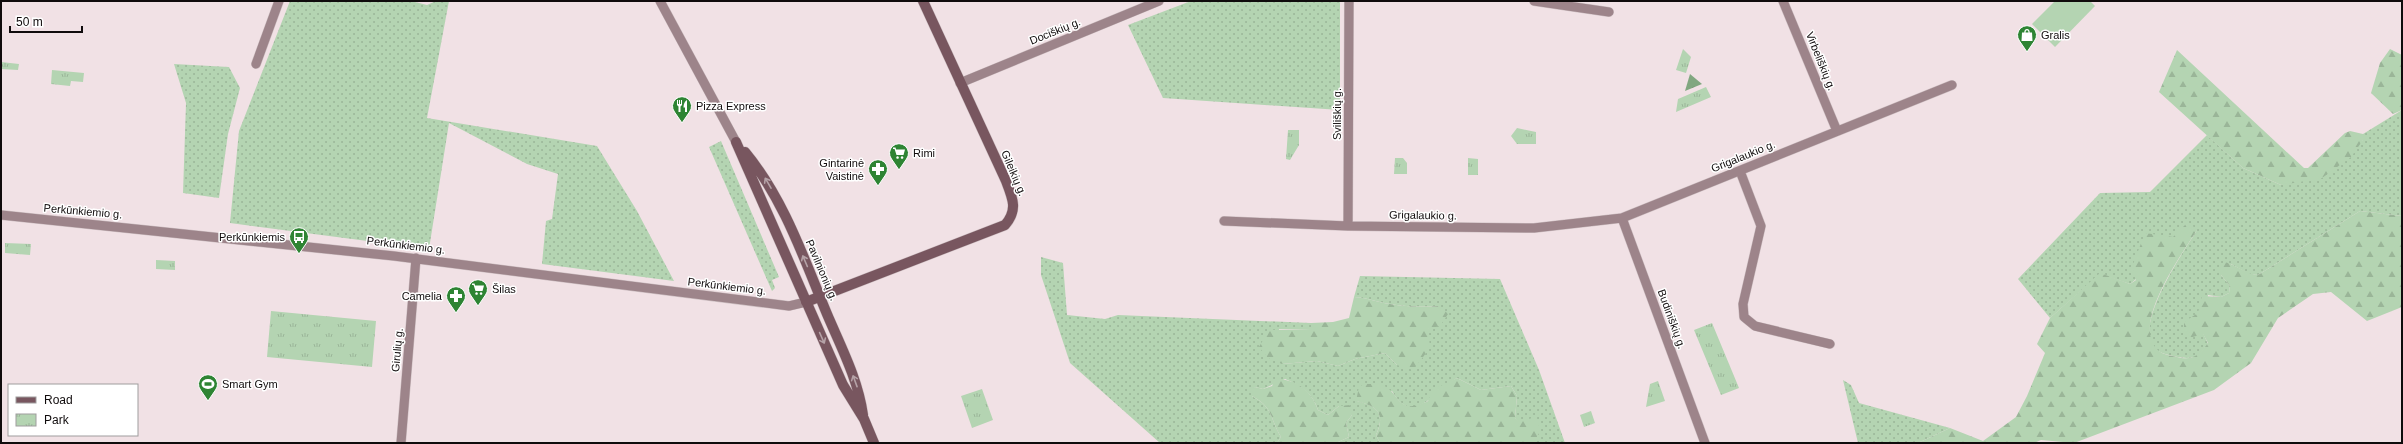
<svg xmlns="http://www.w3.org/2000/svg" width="2403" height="444" font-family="Helvetica,sans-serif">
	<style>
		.grass { fill: url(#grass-dots) }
		.forest { fill: url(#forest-firs) }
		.park { fill: url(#park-tufts) }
		.pitch { fill: #b4d4b2 }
		.water { fill: url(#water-ripples) }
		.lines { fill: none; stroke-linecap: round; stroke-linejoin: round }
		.street-casing { stroke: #cdbfc2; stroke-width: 10 }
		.secondary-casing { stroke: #cdbfc2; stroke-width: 11 }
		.street { stroke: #9d848a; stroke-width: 9 }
		.secondary { stroke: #78565f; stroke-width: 10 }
		.oneway { stroke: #b5a2a7 }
		.labels { text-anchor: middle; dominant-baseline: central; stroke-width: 3; stroke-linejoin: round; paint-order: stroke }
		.street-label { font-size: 11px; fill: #100b0c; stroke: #fff }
		.poi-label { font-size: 11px; fill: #100b0c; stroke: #fff; text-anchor: start }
	</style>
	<defs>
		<pattern id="grass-dots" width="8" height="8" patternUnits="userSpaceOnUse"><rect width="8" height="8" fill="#b4d4b2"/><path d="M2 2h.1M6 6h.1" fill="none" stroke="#9ab598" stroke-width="1.8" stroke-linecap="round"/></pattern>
		<pattern id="forest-firs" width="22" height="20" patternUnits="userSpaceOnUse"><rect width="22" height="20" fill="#b4d4b2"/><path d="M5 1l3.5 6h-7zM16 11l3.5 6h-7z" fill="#9ab598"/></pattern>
		<pattern id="park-tufts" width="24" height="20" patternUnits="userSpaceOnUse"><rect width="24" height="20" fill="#b4d4b2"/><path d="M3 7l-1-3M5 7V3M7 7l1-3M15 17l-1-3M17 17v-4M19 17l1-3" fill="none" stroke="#9ab598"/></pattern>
		<pattern id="water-ripples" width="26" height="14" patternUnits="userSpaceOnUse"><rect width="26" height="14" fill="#81a780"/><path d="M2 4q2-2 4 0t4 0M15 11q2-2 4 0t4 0" fill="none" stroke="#6e8e6d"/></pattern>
	</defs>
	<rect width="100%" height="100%" fill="#f1e1e5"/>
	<path class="grass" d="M290,1H411L427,5L436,1H449L427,118L597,146L637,211L674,281L542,264L546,221L552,219L558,174L527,164L449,123L429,249L230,223L239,131Z
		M1191,1H1340V110L1163,98L1128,25Z
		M174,64L229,67L240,88L228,134L219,198L183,193L186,103Z
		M2402,110V216L2360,211L2258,275L2249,274L2231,264L2221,275L2230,286L2229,293L2221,297L2208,295L2203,333L2208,344L2198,356C2187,360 2177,357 2165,354C2120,341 2185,250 2197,230L2130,284L2100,274L2050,318L2018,279L2100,193L2150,192L2207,135L2243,168L2281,185L2363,140V134Z
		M721,141L779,277L772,280L775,288L772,291L709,147Z
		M1041,257L1063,263L1067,315L1105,319L1118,315L1311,323V329H1279L1282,364L1317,361L1338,366L1355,359L1385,353L1397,365L1428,329L1440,306C1424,307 1407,307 1390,304C1376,302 1370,298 1354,297L1360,276L1500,279L1539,370L1565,443H1533V440L1515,418L1517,396L1511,386L1481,390L1457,378C1434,391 1413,428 1392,391L1357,401C1377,406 1386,413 1376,435L1380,443H1336L1349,437L1346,423L1352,415L1339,406L1328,415L1318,410C1313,394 1301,385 1285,379L1263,389L1255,387L1252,396C1274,408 1269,417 1281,437L1277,443H1160L1070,363L1041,275Z
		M1843,380L1851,385L1859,403L1950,428L1918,443H1858Z"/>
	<path class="forest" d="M2390,49L2402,55V110L2393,114L2371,93L2380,63Z
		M2177,50L2304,168H2308L2345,133L2350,131L2363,134V140L2351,157L2322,178L2281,185L2243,168L2159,92Z
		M2360,211L2402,216V307L2367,321L2331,292L2313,294L2278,318L2251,363L2214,390L2074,443L2041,440L2034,443H1918L1950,428L1983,441L2016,417L2027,396L2045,353L2037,344L2050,318L2100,273L2130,284L2136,280L2132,267L2145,233L2173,237L2188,222L2197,230C2183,253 2125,331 2162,353C2166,355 2173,356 2177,357C2193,361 2199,355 2208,343L2203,334L2189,338L2184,330V322L2198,313L2202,296L2221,297L2229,293L2230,286L2221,275V266L2225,262C2237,265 2245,274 2258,275Z
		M1354,297C1370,298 1376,302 1390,304C1407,307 1424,307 1440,306L1448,314L1440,326L1428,329L1430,348L1413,370L1397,365L1385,353L1355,359L1338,366L1317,361L1282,364L1268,358L1259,347L1269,330L1311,329V323L1333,322L1349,318Z
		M1457,378L1481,390L1511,386L1517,396L1515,418L1520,422L1535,417L1541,430L1533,443H1380L1376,435C1386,413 1377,406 1356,401L1359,387C1364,383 1368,384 1374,384C1402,384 1392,419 1428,401L1432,390Z
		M1276,379C1296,379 1312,391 1318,410L1328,415L1339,406L1350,405L1352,415L1346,423L1349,437L1336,443H1277L1281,437C1269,417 1274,408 1252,396L1250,391L1255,387L1263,389L1272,386Z"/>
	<path class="park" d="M1683,49L1691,57L1686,73L1676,70Z
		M1,62L19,64L18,70L1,69Z
		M52,70L84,73L83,82L71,81L70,86L51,84Z
		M1706,87L1711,97L1676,112L1678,99Z
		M1517,128L1536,132V144H1517L1511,136Z
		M1288,130H1299V145L1290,160L1286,159Z
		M1395,158H1403L1407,163V174H1394Z
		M1468,158L1478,159V175H1468Z
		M5,243L31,244L30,255L5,253Z
		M156,260L175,261V270L156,269Z
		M271,311L376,321L372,367L267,357Z
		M1712,323L1739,388L1721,395L1694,330Z
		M1658,381L1665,401L1646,407L1650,384Z
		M982,389L993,420L972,428L961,396Z
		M1591,411L1595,423L1584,427L1580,415Z"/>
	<path class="pitch" d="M2055,1H2090L2095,6L2055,47L2032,24Z"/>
	<path class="water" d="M1690,74L1702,84L1685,91Z"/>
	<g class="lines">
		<g class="street-casing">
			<path id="street" d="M660,1L736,142
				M1534,1L1609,12
				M1783,1L1837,131
				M256,64L279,1
				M960,83L1159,1
				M1740,171L1761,226L1743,304L1744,317L1755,326L1830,344
				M1,215L394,256L789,306L806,302
				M1224,221L1348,226L1534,228L1622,218
				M1348,226L1349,1
				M401,443L416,258
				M1705,443L1622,218L1952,85"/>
		</g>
		<g class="secondary-casing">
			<path id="secondary" d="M736,142L843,385L864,419L874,443
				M745,152C784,199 804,259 827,314C841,347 858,379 863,415
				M806,302L1005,225C1018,210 1013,199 1006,181L923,1"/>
		</g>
		<use href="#street" class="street"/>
		<use href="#secondary" class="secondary"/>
	</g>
	<defs><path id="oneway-shaft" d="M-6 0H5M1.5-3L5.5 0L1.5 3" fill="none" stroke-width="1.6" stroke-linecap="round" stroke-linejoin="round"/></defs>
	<g class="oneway">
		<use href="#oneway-shaft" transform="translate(768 183) rotate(-120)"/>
		<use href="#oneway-shaft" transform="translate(805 261) rotate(-113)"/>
		<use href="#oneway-shaft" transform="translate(822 338) rotate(66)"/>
		<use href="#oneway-shaft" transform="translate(855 381) rotate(-110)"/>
	</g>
	<defs>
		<g id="shop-pin" transform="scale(1)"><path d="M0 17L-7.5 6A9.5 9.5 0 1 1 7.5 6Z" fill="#2e8433" stroke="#fff"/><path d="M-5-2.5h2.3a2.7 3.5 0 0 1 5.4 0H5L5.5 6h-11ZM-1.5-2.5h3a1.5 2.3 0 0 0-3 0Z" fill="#fff"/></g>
		<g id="restaurant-pin" transform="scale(1)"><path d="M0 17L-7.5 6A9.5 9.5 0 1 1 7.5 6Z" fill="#2e8433" stroke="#fff"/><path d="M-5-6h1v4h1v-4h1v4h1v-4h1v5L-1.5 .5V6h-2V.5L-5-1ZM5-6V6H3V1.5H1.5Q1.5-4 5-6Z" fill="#fff"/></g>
		<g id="supermarket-pin" transform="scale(1)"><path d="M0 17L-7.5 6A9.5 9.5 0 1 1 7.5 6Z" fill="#2e8433" stroke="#fff"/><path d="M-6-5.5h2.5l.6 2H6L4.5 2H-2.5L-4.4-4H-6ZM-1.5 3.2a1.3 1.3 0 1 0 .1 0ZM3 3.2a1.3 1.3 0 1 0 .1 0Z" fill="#fff"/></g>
		<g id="pharmacy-pin" transform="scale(1)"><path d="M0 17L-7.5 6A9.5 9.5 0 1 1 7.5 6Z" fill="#2e8433" stroke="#fff"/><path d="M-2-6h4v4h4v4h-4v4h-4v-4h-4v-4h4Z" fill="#fff"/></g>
		<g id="bus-pin" transform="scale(1)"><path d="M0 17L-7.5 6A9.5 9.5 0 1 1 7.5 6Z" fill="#2e8433" stroke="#fff"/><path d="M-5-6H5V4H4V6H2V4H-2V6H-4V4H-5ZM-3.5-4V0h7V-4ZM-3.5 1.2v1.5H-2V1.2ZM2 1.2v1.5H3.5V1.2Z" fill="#fff"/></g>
		<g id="stadium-pin" transform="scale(1)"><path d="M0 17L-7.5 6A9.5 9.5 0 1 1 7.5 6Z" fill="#2e8433" stroke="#fff"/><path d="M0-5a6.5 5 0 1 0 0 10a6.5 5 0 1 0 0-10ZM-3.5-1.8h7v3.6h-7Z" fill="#fff"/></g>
	</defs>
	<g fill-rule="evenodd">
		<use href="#shop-pin" x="2027" y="35"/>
		<use href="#restaurant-pin" x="682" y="106"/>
		<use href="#supermarket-pin" x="899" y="153"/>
		<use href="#pharmacy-pin" x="878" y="169"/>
		<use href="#bus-pin" x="299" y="237"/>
		<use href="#supermarket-pin" x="478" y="289"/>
		<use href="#pharmacy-pin" x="456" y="296"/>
		<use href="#stadium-pin" x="208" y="384"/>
	</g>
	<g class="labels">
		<g class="street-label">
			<text transform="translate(1055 31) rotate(-22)">Dociškių g.</text>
			<text transform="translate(1821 61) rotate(68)">Virbeliškių g.</text>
			<text transform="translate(1337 114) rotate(-90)">Sviliškių g.</text>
			<text transform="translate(1743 156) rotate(-22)">Grigalaukio g.</text>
			<text transform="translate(1014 173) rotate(67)">Gileikių g.</text>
			<text transform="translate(83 211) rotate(5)">Perkūnkiemio g.</text>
			<text transform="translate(1423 215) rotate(1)">Grigalaukio g.</text>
			<text transform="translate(406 245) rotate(7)">Perkūnkiemio g.</text>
			<text transform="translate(822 270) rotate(67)">Pavilnionių g.</text>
			<text transform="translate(727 286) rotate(7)">Perkūnkiemio g.</text>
			<text transform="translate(1672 319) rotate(70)">Budiniškių g.</text>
			<text transform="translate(397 350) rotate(-85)">Girulių g.</text>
		</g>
		<g class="poi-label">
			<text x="2041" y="35">Gralis</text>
			<text x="696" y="106">Pizza Express</text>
			<text x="913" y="153">Rimi</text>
			<text x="864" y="163" text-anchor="end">Gintarinė<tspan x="864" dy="13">Vaistinė</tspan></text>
			<text x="285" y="237" text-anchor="end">Perkūnkiemis</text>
			<text x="492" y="289">Šilas</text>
			<text x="442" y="296" text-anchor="end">Camelia</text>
			<text x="222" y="384">Smart Gym</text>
		</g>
	</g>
	<rect width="2403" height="444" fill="none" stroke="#100b0c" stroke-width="4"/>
	<rect x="8" y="384" width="130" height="52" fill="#ffffff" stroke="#9f9d9e"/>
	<rect x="16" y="397" width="20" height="6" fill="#78565f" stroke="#9f9d9e"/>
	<text x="44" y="404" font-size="12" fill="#100b0c">Road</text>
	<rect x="16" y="414" width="20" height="12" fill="url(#park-tufts)" stroke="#9f9d9e"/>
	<text x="44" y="424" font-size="12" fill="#100b0c">Park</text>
	<path d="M10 26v6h72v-6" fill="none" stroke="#100b0c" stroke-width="2"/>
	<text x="16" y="26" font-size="12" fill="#100b0c" stroke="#ffffff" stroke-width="3" paint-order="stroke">50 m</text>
</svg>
